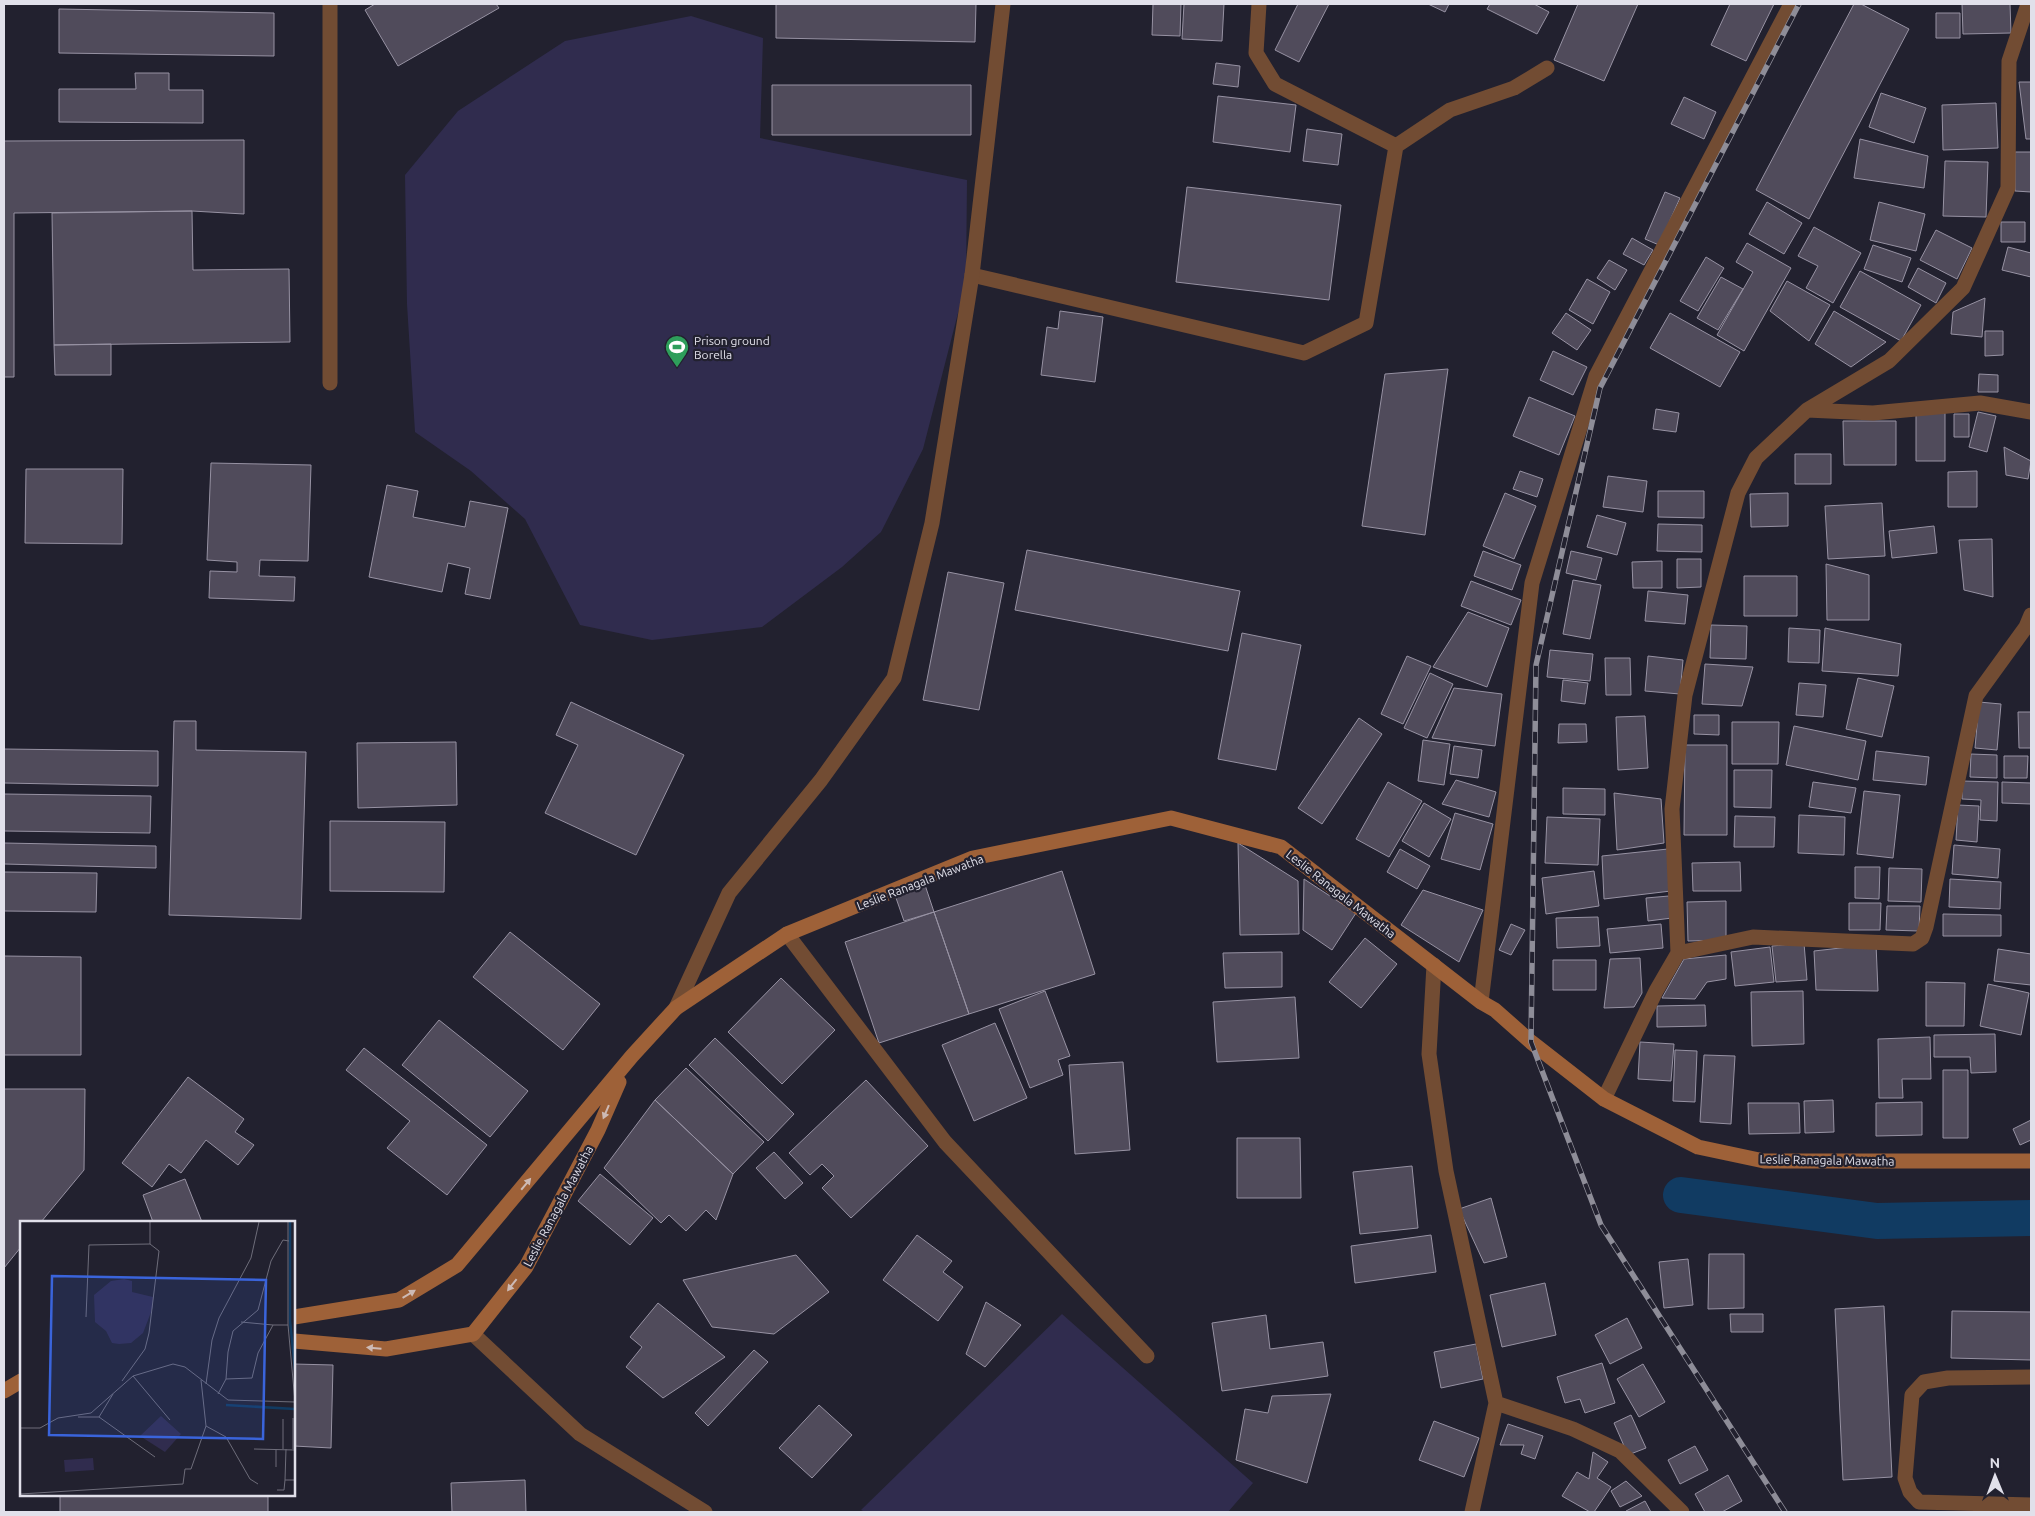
<svg xmlns="http://www.w3.org/2000/svg" width="2035" height="1516" font-family="Ubuntu,sans-serif">
	<style>
		.green { fill: #302c4e }
		.lines { fill: none; stroke-linecap: round; stroke-linejoin: round }
		.canal { stroke: #113b62; stroke-width: 36 }
		.building { fill: #504b5b; stroke: #9792a3 }
		.lane { stroke: #724c33; stroke-width: 15 }
		.street { stroke: #724c33; stroke-width: 15 }
		.secondary { stroke: #9e6138; stroke-width: 15 }
		.rail-casing { stroke: #8e8d98; stroke-width: 5.5 }
		.rail { stroke: #22212f; stroke-width: 4; stroke-dasharray: 11; stroke-linecap: butt }
		.oneway { fill: #cdbab5 }
		.labels { text-anchor: middle; dominant-baseline: central; stroke-width: 4.5; stroke-linejoin: round; paint-order: stroke }
		.poi-label { font-size: 12px; fill: #e1e0ea; stroke: #22212f; text-anchor: start }
		.street-label { font-size: 12px; fill: #e1e0ea; stroke: #22212f }
		.inset-river { fill: none; stroke: #113b62; stroke-width: 2.5 }
		.inset-road { fill: none; stroke: #6e6d7a; stroke-width: 1 }
		.view { fill: #3a64db; fill-opacity: 0.15; stroke: #3a64db; stroke-width: 2.5 }
		.inset-edge { fill: none; stroke: #e1e0ea; stroke-width: 2.5 }
	</style>
	<rect width="100%" height="100%" fill="#22212f"/>
	<path class="green" d="M691,16L763,38L760,138L967,180L966,282L923,449L881,532L842,567L762,627L652,640L580,625L525,519L471,471L415,432L407,304L405,175L458,111L565,41Z
		M1062,1314L1253,1483L1228,1512H865L861,1510Z"/>
	<g class="lines">
		<path class="canal" d="M1681,1195L1877,1221L2031,1218"/>
	</g>
	<path class="building" d="M4,4V141L244,140V214L192,211L14,213V377H4Z
		M375,4H496L499,8L398,66L365,10Z
		M776,4H976L975,42L776,38Z
		M1153,4H1181L1180,36L1152,35Z
		M1184,4H1224L1222,41L1182,39Z
		M1298,4H1329L1299,62L1275,50Z
		M1428,4H1449L1445,12Z
		M1490,4H1534L1549,12L1537,34L1487,9Z
		M1578,4H1638L1604,81L1554,60Z
		M1730,4H1774L1746,61L1711,45Z
		M1854,4H1861L1909,29L1809,219L1756,190Z
		M1962,4H2010L2011,33L1963,34Z
		M59,9L274,13V56L59,53Z
		M1936,13H1960V38H1936Z
		M1216,63L1240,66L1238,87L1213,84Z
		M135,73H169V90H203V123L59,122V89H136Z
		M2019,82H2031V139H2026Z
		M772,85H971V135H772Z
		M1881,93L1926,108L1914,143L1869,127Z
		M1218,96L1296,105L1290,152L1213,142Z
		M1684,97L1716,112L1704,139L1671,124Z
		M1996,103L1998,148L1943,150L1942,105Z
		M1307,129L1342,134L1338,165L1303,161Z
		M1860,139L1928,156L1924,188L1854,178Z
		M2015,152H2031V192L2015,191Z
		M1945,161L1988,162L1986,217L1943,216Z
		M1187,187L1341,205L1329,300L1176,282Z
		M1665,192L1680,198L1659,245L1645,239Z
		M1767,202L1802,223L1784,254L1749,234Z
		M1879,202L1925,214L1916,251L1870,240Z
		M192,211L193,270L289,269L290,342L54,345L52,213Z
		M2001,222H2025V242H2001Z
		M1814,227L1861,253L1833,303L1806,288L1818,266L1798,256Z
		M1936,230L1972,248L1957,279L1920,260Z
		M1632,238L1653,250L1644,265L1623,254Z
		M1747,243L1791,268L1744,351L1717,335L1753,272L1736,262Z
		M1873,245L1911,258L1902,282L1864,269Z
		M2008,247L2031,253V277L2002,270Z
		M1706,257L1724,268L1698,311L1680,301Z
		M1609,260L1627,270L1615,290L1597,278Z
		M1918,268L1946,283L1936,303L1908,287Z
		M1860,271L1921,305L1901,341L1840,307Z
		M1721,277L1743,289L1718,330L1697,318Z
		M1587,279L1610,292L1593,324L1569,310Z
		M1787,281L1830,305L1809,341L1770,311Z
		M1985,298L1982,337L1951,334L1953,312Z
		M1060,311L1103,317L1095,382L1041,375L1047,327L1058,329Z
		M1834,311L1886,342L1851,367L1815,344Z
		M1566,313L1591,330L1577,350L1552,333Z
		M1670,313L1740,352L1720,387L1650,348Z
		M1985,331H2003V355L1985,356Z
		M111,344V375H55L54,345Z
		M1553,351L1587,367L1573,395L1540,380Z
		M1448,369L1425,535L1362,526L1385,374Z
		M1979,374L1998,375V392H1978Z
		M1529,397L1575,416L1559,455L1513,436Z
		M1656,409L1679,413L1676,432L1653,429Z
		M1978,412L1996,416L1987,452L1969,447Z
		M1916,413H1945V461H1916Z
		M1954,414H1969V437H1954Z
		M1843,421H1896V465H1844Z
		M2004,447L2031,461L2028,479L2006,475Z
		M1795,454H1831V484H1795Z
		M211,463L311,465L308,561L260,560L259,576L295,577L294,601L209,598L210,571L237,572V562L207,560Z
		M26,469H123L122,544L25,543Z
		M1520,471L1543,479L1537,497L1513,489Z
		M1977,471V507H1948V472Z
		M1608,476L1647,481L1643,512L1603,507Z
		M387,485L418,491L413,517L465,527L470,501L508,508L490,599L465,594L470,568L448,563L442,592L369,577Z
		M1658,491H1704V518L1658,517Z
		M1505,493L1536,506L1514,559L1483,546Z
		M1788,493V526L1751,527L1750,494Z
		M1882,503L1885,556L1828,559L1825,506Z
		M1597,515L1626,523L1617,555L1587,547Z
		M1658,524L1702,525V552L1657,551Z
		M1934,526L1937,553L1892,558L1889,531Z
		M1992,539L1993,597L1964,590L1959,540Z
		M1027,550L1240,591L1228,651L1015,610Z
		M1483,551L1521,565L1512,590L1474,576Z
		M1571,551L1602,558L1596,580L1566,573Z
		M1677,559H1701V587L1677,588Z
		M1662,561V588H1633L1632,562Z
		M1826,564L1869,575V620H1827Z
		M948,572L1004,583L979,710L923,700Z
		M1744,576H1797V616H1744Z
		M1573,580L1601,585L1590,639L1563,634Z
		M1471,581L1521,600L1511,625L1461,606Z
		M1648,591L1688,595L1685,624L1645,621Z
		M1468,612L1509,628L1487,687L1433,667Z
		M1711,625L1747,626L1746,659L1710,658Z
		M1789,628L1820,630L1819,663L1788,662Z
		M1825,628L1901,644L1898,676L1822,671Z
		M1242,633L1301,645L1276,770L1218,759Z
		M1550,650L1593,654L1590,681L1547,677Z
		M1407,656L1431,666L1403,724L1381,714Z
		M1648,656L1683,660L1680,694L1645,691Z
		M1605,658H1630L1631,695H1606Z
		M1705,664L1753,667L1742,706L1702,704Z
		M1430,673L1453,684L1427,738L1404,728Z
		M1858,678L1894,686L1882,737L1846,729Z
		M1563,680L1588,683L1585,704L1561,701Z
		M1799,683L1826,685L1823,717L1796,715Z
		M1454,688L1502,694L1495,746L1432,738Z
		M571,702L684,755L636,855L545,813L578,745L556,735Z
		M1979,702L2001,704L1997,750L1975,748Z
		M2018,712H2031V748H2019Z
		M1694,715H1719V735L1694,734Z
		M1645,716L1648,768L1618,770L1616,717Z
		M1359,718L1382,734L1322,824L1298,808Z
		M174,721H196V750L306,752L301,919L169,915Z
		M1732,722H1779L1778,764H1732Z
		M1559,724H1586L1587,742L1558,743Z
		M1794,726L1866,741L1858,780L1786,765Z
		M1423,740L1450,744L1444,785L1418,781Z
		M456,742L457,805L358,808L357,743Z
		M1685,745H1727V835H1684Z
		M1454,746L1482,750L1478,778L1450,774Z
		M4,749L158,751V786L4,783Z
		M1876,751L1929,757L1926,785L1873,780Z
		M1971,754L1997,755V778L1970,777Z
		M2004,756H2028L2027,778H2004Z
		M1734,770H1772L1771,808L1734,807Z
		M1456,780L1496,792L1489,817L1442,804Z
		M1962,781L1998,782L1997,821L1980,820L1981,800L1962,799Z
		M1388,782L1422,801L1389,857L1356,839Z
		M1813,782L1856,788L1851,813L1809,807Z
		M2002,782L2031,783V804L2002,803Z
		M1563,788L1605,789V815L1563,814Z
		M1864,791L1900,795L1893,858L1857,854Z
		M1614,793L1661,799L1664,843L1617,850Z
		M4,794L151,796L150,833L4,831Z
		M1424,803L1451,819L1429,857L1402,841Z
		M1958,805L1979,806L1977,842L1956,840Z
		M1455,813L1493,824L1480,870L1441,859Z
		M1799,815L1845,817L1844,855L1798,853Z
		M1735,816L1775,817L1774,847H1734Z
		M1547,817L1600,819L1598,865L1545,863Z
		M330,821L445,822L444,892L330,891Z
		M4,843L156,846V868L4,864Z
		M1238,843L1298,881L1299,934L1240,935Z
		M1954,845L2000,849L1998,878L1952,874Z
		M1400,849L1430,866L1417,889L1387,872Z
		M1668,849L1671,891L1604,899L1602,856Z
		M1740,862L1741,891H1693L1692,863Z
		M1855,867H1880L1879,899L1855,898Z
		M1889,868L1922,869L1921,902L1888,901Z
		M1062,871L1095,974L969,1014L934,912Z
		M1594,871L1599,906L1546,914L1542,878Z
		M4,872L97,873L96,912L4,911Z
		M1304,879L1356,913L1332,950L1303,930Z
		M1950,879L2001,882L2000,909L1949,907Z
		M925,885L934,912L904,921L895,895Z
		M1423,890L1483,910L1459,962L1401,925Z
		M1669,896L1672,918L1648,921L1646,898Z
		M1726,901V940L1688,941L1687,902Z
		M1849,903H1881L1880,930H1849Z
		M1887,906H1920L1919,931L1886,930Z
		M934,912L969,1014L879,1043L845,942Z
		M1943,914L2001,915V936H1943Z
		M1598,917L1600,946L1557,948L1556,918Z
		M1511,924L1525,930L1511,955L1499,950Z
		M1661,924L1663,948L1610,953L1607,929Z
		M510,932L600,1004L563,1050L473,977Z
		M1365,938L1397,964L1361,1008L1329,982Z
		M1804,943L1807,980L1776,982L1772,946Z
		M1876,944L1878,991L1816,990L1814,951Z
		M1770,947L1774,982L1735,986L1731,952Z
		M1998,949L2031,954V985L1994,981Z
		M1282,952V987L1225,988L1223,953Z
		M1726,955V979L1707,982L1695,999L1662,998L1684,959Z
		M4,956L81,957V1055H4Z
		M1640,958L1642,993L1634,1007L1604,1008L1610,959Z
		M1553,960H1596V990H1553Z
		M781,978L835,1030L782,1084L728,1032Z
		M1926,982L1965,983L1964,1026H1926Z
		M1988,984L2029,993L2021,1035L1980,1026Z
		M1045,991L1070,1056L1058,1060L1063,1075L1030,1088L999,1009Z
		M1803,991L1804,1044L1752,1046L1751,992Z
		M1295,997L1299,1058L1217,1062L1213,1002Z
		M1705,1005L1706,1026L1657,1027V1006Z
		M439,1020L528,1091L490,1137L402,1065Z
		M995,1023L1027,1098L974,1121L942,1045Z
		M1995,1034L1996,1072L1971,1073L1970,1057H1934V1035Z
		M1930,1037L1931,1079H1902L1903,1098H1879L1878,1039Z
		M715,1038L794,1114L768,1141L689,1065Z
		M1640,1042L1674,1044L1671,1081L1638,1079Z
		M364,1048L487,1145L447,1195L387,1148L410,1121L346,1070Z
		M1675,1050L1697,1051L1695,1102L1673,1101Z
		M1704,1055L1735,1056L1731,1124L1700,1122Z
		M1123,1062L1130,1150L1075,1154L1069,1065Z
		M686,1068L764,1142L733,1174L655,1100Z
		M1943,1070H1968V1138H1943Z
		M188,1077L244,1119L235,1132L254,1145L238,1165L206,1140L181,1173L169,1164L152,1187L122,1163Z
		M866,1080L928,1146L851,1218L822,1188L834,1176L822,1164L810,1175L789,1153Z
		M4,1089H85L84,1170L41,1222H21V1247L4,1268Z
		M655,1100L733,1174L716,1220L706,1210L686,1231L669,1215L661,1223L604,1168Z
		M1833,1100L1834,1132L1805,1133L1804,1101Z
		M1922,1102V1135L1876,1136V1103Z
		M1748,1103H1799L1800,1133L1749,1134Z
		M2031,1120V1140L2020,1145L2013,1129Z
		M1237,1138H1300L1301,1198H1237Z
		M774,1152L803,1183L785,1199L756,1168Z
		M1412,1166L1418,1228L1360,1234L1353,1172Z
		M600,1174L653,1218L630,1245L578,1201Z
		M185,1179L202,1222H153L143,1195Z
		M1491,1198L1507,1257L1484,1263L1459,1209Z
		M917,1235L952,1261L943,1272L963,1287L938,1321L883,1280Z
		M1431,1235L1436,1272L1355,1283L1351,1246Z
		M1709,1254H1744V1308L1708,1309Z
		M796,1255L829,1292L774,1334L712,1327L683,1280Z
		M1688,1259L1693,1305L1664,1308L1659,1262Z
		M1545,1283L1556,1335L1502,1347L1490,1295Z
		M986,1302L1021,1325L985,1367L966,1354Z
		M658,1303L725,1357L663,1398L626,1367L642,1347L630,1337Z
		M1884,1306L1892,1477L1843,1480L1835,1309Z
		M1952,1311L2031,1312V1360L1951,1358Z
		M1730,1314H1763V1332H1731Z
		M1266,1315L1270,1349L1323,1342L1328,1376L1222,1391L1212,1323Z
		M1627,1318L1642,1348L1610,1364L1595,1335Z
		M1476,1344L1483,1379L1441,1388L1434,1352Z
		M754,1350L768,1362L708,1426L695,1413Z
		M1602,1363L1615,1403L1585,1413L1580,1399L1565,1403L1557,1377Z
		M294,1364L333,1365L331,1448L294,1446Z
		M1643,1364L1665,1402L1639,1417L1617,1379Z
		M1331,1394L1307,1483L1236,1460L1245,1409L1268,1413L1272,1396Z
		M819,1405L852,1435L812,1478L779,1448Z
		M1631,1415L1646,1448L1628,1455L1614,1423Z
		M1434,1421L1479,1438L1464,1477L1419,1460Z
		M1508,1424L1543,1436L1535,1459L1521,1454L1524,1445H1500Z
		M1695,1446L1708,1470L1680,1484L1668,1460Z
		M1593,1452L1608,1462L1597,1478L1611,1487L1594,1512H1590L1562,1496L1577,1472L1589,1479Z
		M1728,1475L1742,1501L1722,1512H1705L1695,1494Z
		M525,1480L526,1512H452L451,1483Z
		M1626,1481L1642,1496L1620,1507L1611,1491Z
		M60,1495H268V1512H60Z
		M1645,1501L1651,1512H1626V1511Z"/>
	<g class="lines">
		<path class="lane" d="M1396,146L1450,110L1514,88L1547,68
			M972,275L1304,353L1366,323L1396,146L1275,84L1256,53L1259,4
			M2031,1377L1948,1378L1924,1382L1912,1395L1905,1478L1910,1492L1919,1502L2031,1505"/>
		<path class="street" d="M330,4V383
			M1807,410L1873,413L1980,403L2031,412
			M787,934L945,1142L1147,1356
			M1678,953L1753,937L1913,944L1922,938L1926,927L1976,696L2026,627L2031,615
			M1434,965L1429,1054L1446,1171L1496,1403L1472,1512
			M1481,1002L1532,583L1596,376L1791,4
			M676,1008L729,893L821,780L894,678L932,523L972,275L1003,4
			M1604,1099L1656,991L1678,953L1672,809L1685,695L1738,493L1756,458L1807,410L1889,361L1963,288L2008,188L2009,61L2028,4
			M473,1334L580,1434L705,1512
			M1496,1403L1573,1429L1620,1451L1682,1512"/>
		<path class="secondary" d="M294,1317L399,1300L457,1265L632,1056L676,1008L787,934L973,858L1171,818L1281,847L1481,1002L1495,1010L1531,1042L1604,1099L1698,1147L1764,1161H2031
			M294,1341L386,1349L473,1334L526,1267L598,1130L619,1082
			M4,1391L21,1381"/>
		<g class="rail-casing">
			<path id="rail" d="M1785,1512L1601,1225L1531,1042L1536,665L1600,388L1799,4"/>
		</g>
		<use href="#rail" class="rail"/>
	</g>
	<defs><path id="oneway-solid" d="M-6-.8H1V-3.2L6.5 0L1 3.2V.8H-6Z" transform="scale(1.25)"/></defs>
	<g class="oneway">
		<use href="#oneway-solid" transform="translate(606 1112) rotate(113)"/>
		<use href="#oneway-solid" transform="translate(526 1184) rotate(-50)"/>
		<use href="#oneway-solid" transform="translate(512 1285) rotate(128)"/>
		<use href="#oneway-solid" transform="translate(409 1294) rotate(-31)"/>
		<use href="#oneway-solid" transform="translate(374 1348) rotate(-175)"/>
	</g>
	<defs>
		<g id="stadium-pin" transform="scale(1.25)"><path d="M0 17L-7.5 6A9.5 9.5 0 1 1 7.5 6Z" fill="#2e9e5b" stroke="#22212f"/><path d="M0-5a6.5 5 0 1 0 0 10a6.5 5 0 1 0 0-10ZM-3.5-1.8h7v3.6h-7Z" fill="#fff"/></g>
	</defs>
	<g fill-rule="evenodd">
		<use href="#stadium-pin" x="677" y="347"/>
	</g>
	<g class="labels">
		<g class="poi-label">
			<text x="694" y="340">Prison ground<tspan x="694" dy="14">Borella</tspan></text>
		</g>
		<g class="street-label">
			<text transform="translate(920 882) rotate(-21)">Leslie Ranagala Mawatha</text>
			<text transform="translate(1341 894) rotate(38)">Leslie Ranagala Mawatha</text>
			<text transform="translate(1827 1160) rotate(1)">Leslie Ranagala Mawatha</text>
			<text transform="translate(558 1206) rotate(-62)">Leslie Ranagala Mawatha</text>
		</g>
	</g>
	<g transform="translate(20 1221)">
		<rect width="275" height="275" fill="#22212f"/>
		<path d="M104,58L112,60V71L133,76V86L123,112L111,122L99,123L92,122L86,110L75,101L74,74L91,60ZM141,195L161,213L145,231L120,215ZM73,237L74,249L45,251L44,239Z" fill="#302c4e"/>
		<path class="inset-river" d="M270,1V100L275,149M206,184L275,188"/>
		<path class="inset-road" d="M268,1V104L275,181M66,96L69,24L130,23M221,101L253,104M113,155L150,199M206,158L232,157L238,132L253,104H268M102,160L125,128L129,112L139,30L130,23V1M186,163L192,119L199,97L231,37L239,1M198,173L206,158L208,131L213,110L238,89L251,40L263,19L269,20M58,196H79L93,173M79,196L135,236M263,198V228M186,205L206,216L230,258L238,263M0,207H20L38,197L71,192L113,155L153,143L165,146L208,179L275,181M234,228L275,229M266,228L265,259H275M273,228V197M256,246V228M257,269H264L265,259M0,273L163,263L165,248H171L186,205L181,159"/>
		<path class="view" d="M32,55L246,59L243,218L29,214Z"/>
		<rect width="275" height="275" class="inset-edge"/>
	</g>
	<rect width="2035" height="1516" fill="none" stroke="#e1e0ea" stroke-width="10"/>
	<g transform="translate(1995 1476) rotate(359)" stroke="#22212f" stroke-width="4" paint-order="stroke">
	<path d="M0-4L9 19L0 12L-9 19Z" fill="#e1e0ea"/>
	<text y="-8" font-size="14" font-weight="bold" text-anchor="middle" fill="#e1e0ea">N</text>
	</g>
</svg>
